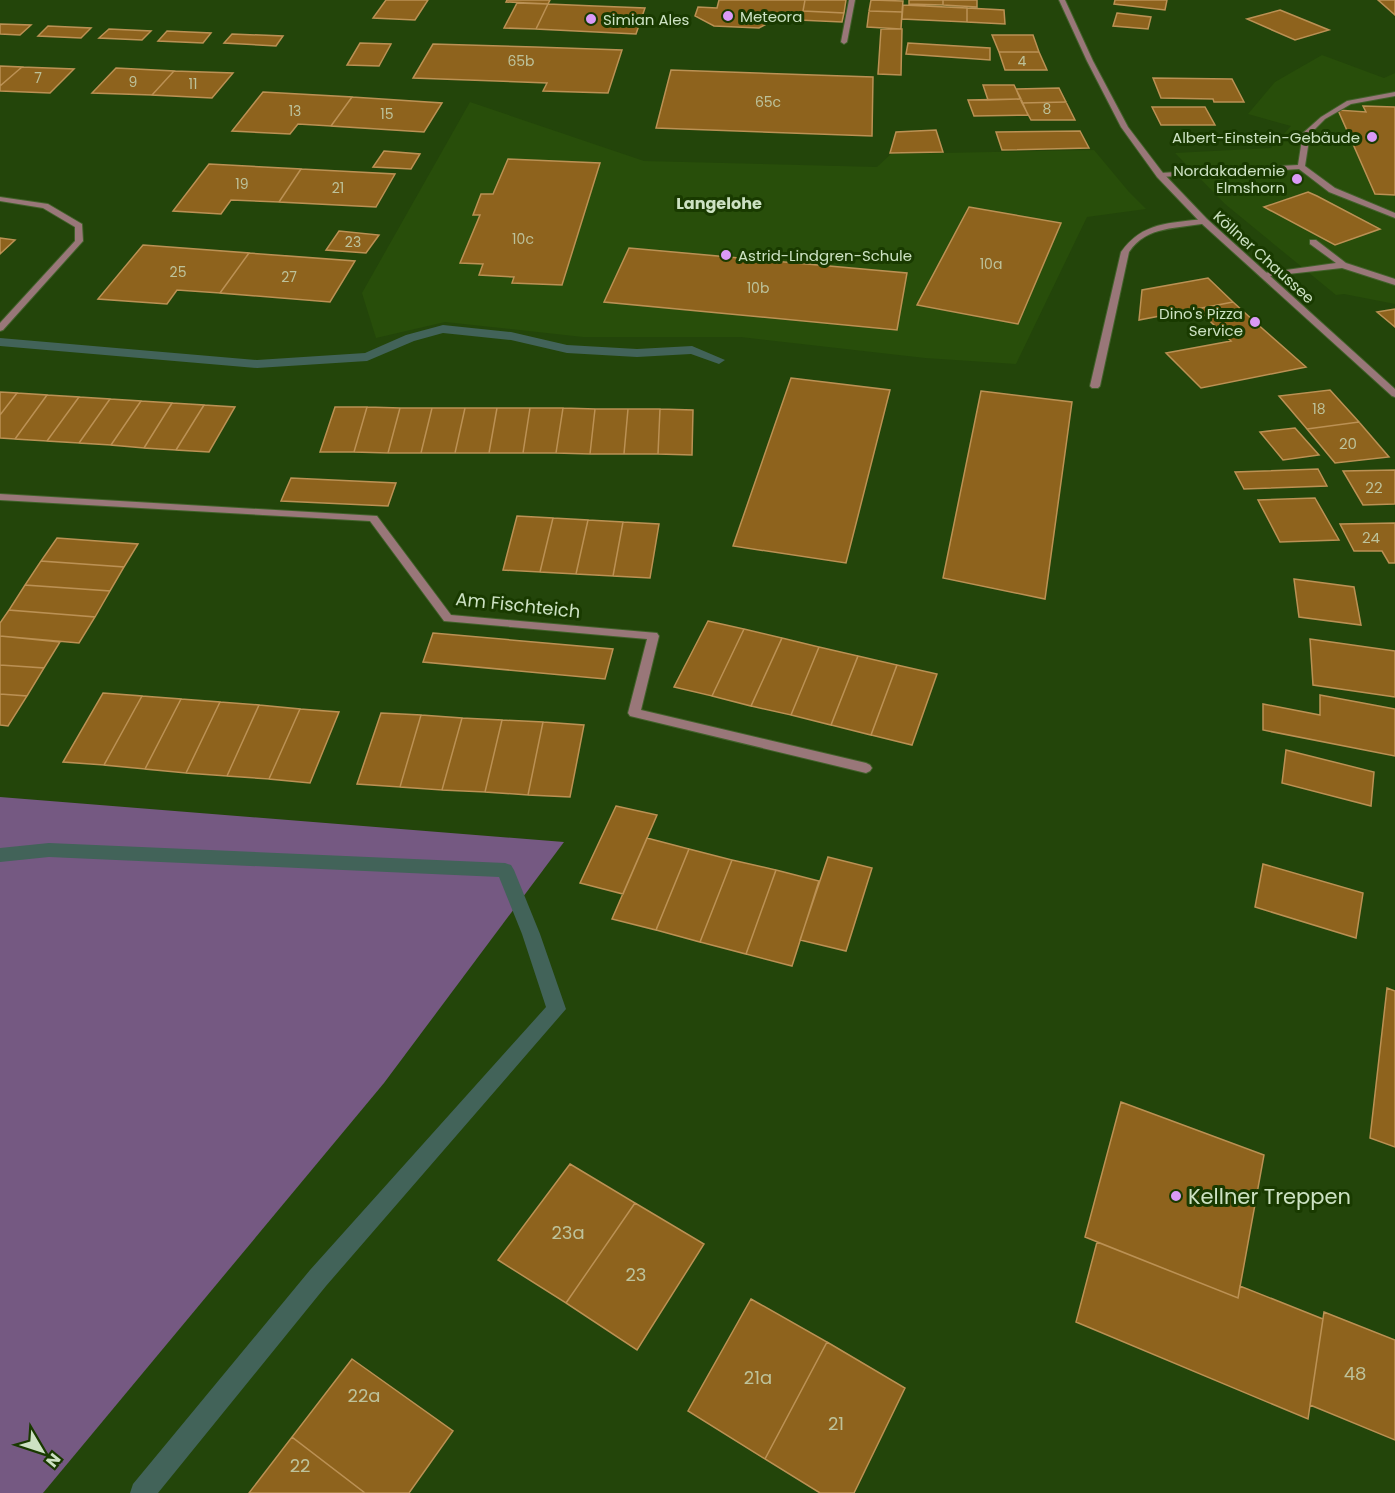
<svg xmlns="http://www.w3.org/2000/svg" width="1395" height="1493" font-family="Poppins,sans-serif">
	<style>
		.built { fill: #284e0a }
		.green { fill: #755982 }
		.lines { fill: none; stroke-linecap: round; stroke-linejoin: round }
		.stream { fill: #426359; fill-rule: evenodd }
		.building { fill: #8e631d; stroke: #bb9154; stroke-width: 1.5 }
		.service-casing { stroke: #42612b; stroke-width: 2 }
		.minor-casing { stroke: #42612b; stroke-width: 2 }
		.tertiary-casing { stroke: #42612b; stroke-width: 2 }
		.service { fill: #997779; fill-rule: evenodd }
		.minor { fill: #997779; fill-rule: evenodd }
		.tertiary { fill: #997779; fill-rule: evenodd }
		.poi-dot { fill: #da9af6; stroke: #193a00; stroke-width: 2 }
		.labels { text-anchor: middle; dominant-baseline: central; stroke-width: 6; stroke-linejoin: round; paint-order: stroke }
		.far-number-label { font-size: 14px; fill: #bdc29a }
		.far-poi-label { font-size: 15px; fill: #cde2c3; stroke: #193a00; text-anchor: start }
		.far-street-label { font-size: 15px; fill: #cde2c3; stroke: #193a00 }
		.number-label { font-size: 15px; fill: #bdc29a }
		.far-neighbourhood-label { font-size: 16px; font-weight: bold; fill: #cde2c3; stroke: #193a00 }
		.street-label { font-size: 18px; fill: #cde2c3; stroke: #193a00 }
		.near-number-label { font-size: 18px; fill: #bdc29a }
		.near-poi-label { font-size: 21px; fill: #cde2c3; stroke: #193a00; text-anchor: start }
	</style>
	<rect width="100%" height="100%" fill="#23450a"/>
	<path class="built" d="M1322,55L1384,78L1395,73V304L1344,294L1336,295L1225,204L1175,153L1271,148L1291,126L1248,114L1275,82Z
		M470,102L644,161L877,167L891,154L1094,150L1129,192L1146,209L1087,217L1016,364L925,358L741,337H583L445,322L376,338L362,293Z"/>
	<path class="green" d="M0,797L564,842L384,1083L43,1493H0Z"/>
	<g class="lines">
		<path class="stream" d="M443,325L511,332L567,345L637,349L692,346L725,360L719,364L691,354L637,357L567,353L511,340L443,333L414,341L367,361L257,368L0,346V338L257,360L365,353L406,335Z
			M49,843L505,863L511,865L514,870L540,934L566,1009L326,1286L158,1493H130L133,1484L310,1270L546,1007L522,934L499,877L49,857L0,862V848Z"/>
	</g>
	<path class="building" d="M386,0H428L415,20L373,18Z
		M507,0H550L548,4L506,2Z
		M719,0H805L803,11L844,13L842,22L776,19L759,28L714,26L695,16L698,7L717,8Z
		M805,0H846L844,13L803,11Z
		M871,0L903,1L902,12L869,11Z
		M909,0H943V5L909,4Z
		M943,0H977V7L943,5Z
		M1115,0H1167L1165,10L1114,4Z
		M1378,0H1395V15Z
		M517,3L548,4L536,29L504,28Z
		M548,4L595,6L645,8L636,34L536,29Z
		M903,5L967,8V22L902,19Z
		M967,8L1004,10L1005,24L967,22Z
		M1280,10L1329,30L1295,40L1247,19Z
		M869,11L902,12L901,29L867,27Z
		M1117,13L1151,17L1148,29L1113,26Z
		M0,24L31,25L20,35L0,34Z
		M48,26L91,28L81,38L38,36Z
		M109,29L151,31L142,40L99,38Z
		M881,29H902L901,75L878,74Z
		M167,31L211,33L203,43L158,41Z
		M232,34L283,36L276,46L224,43Z
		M992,35H1033L1039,52H999Z
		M360,43L391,44L379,66L347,65Z
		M908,43L990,48V60L906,54Z
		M433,44L535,47L622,50L608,93L543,91L547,83L413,78Z
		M999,52H1039L1047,70H1005Z
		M0,66L22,67L0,86Z
		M22,67L74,69L50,93L0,91V86Z
		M116,68L174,71L152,95L92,93Z
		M671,70L873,77L872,136L656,128Z
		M174,71L233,73L212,98L152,95Z
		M1153,78L1232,79L1244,102H1214L1213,99L1161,98Z
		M983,85H1014L1021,99L988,100Z
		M1059,88L1066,102L1022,103L1016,89Z
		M263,92L352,97L331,126L298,124L290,134L232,131Z
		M352,97L442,103L424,132L331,126Z
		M1021,99L1028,115L974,116L968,100Z
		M1066,102L1075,120H1031L1022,103Z
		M1363,106L1395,107V195L1375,194L1338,110L1366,112Z
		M1152,107H1205L1215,125H1161Z
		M936,130L943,152L890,153L896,132Z
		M1080,131L1089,148L1002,150L996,132Z
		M384,151L420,154L411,169L373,167Z
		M508,159L600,163L562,285L512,283L514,277L479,275L483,264L460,263L480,215H473L481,194H493Z
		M209,164L301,169L279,202L231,200L221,214L173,211Z
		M301,169L395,174L376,207L279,202Z
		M1308,192L1317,196L1380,229L1335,245L1264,207Z
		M969,207L1061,223L1018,324L917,305Z
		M339,231L379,235L366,253L326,250Z
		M0,238L15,240L0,254Z
		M143,245L249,253L220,293L177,290L167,304L98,299Z
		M629,248L907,273L897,330L604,302Z
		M249,253L355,261L330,302L220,293Z
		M1208,278L1233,302L1139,320L1142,290Z
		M1233,302L1255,322L1306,367L1201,388L1166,353L1231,341L1197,309Z
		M1395,309V327L1377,312Z
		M791,378L890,390L846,563L733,546Z
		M1330,390L1359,422L1307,429L1279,396Z
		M981,391L1072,402L1045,599L943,578Z
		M0,392L17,393L0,415Z
		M17,393L47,395L15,439L0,438V415Z
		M47,395L79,397L47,441L15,439Z
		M79,397L110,399L79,443L47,441Z
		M110,399L141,401L111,445L79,443Z
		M141,401L172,403L144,448L111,445Z
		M172,403L204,405L176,450L144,448Z
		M204,405L235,407L209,452L176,450Z
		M335,407H367L354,452H320Z
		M367,407L400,408L388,453L354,452Z
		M400,408H432L421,453H388Z
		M432,408H465L455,453H421Z
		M465,408H497L489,453H455Z
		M497,408H530L523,453H489Z
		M530,408H563L556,453H523Z
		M563,408L595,409L590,454L556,453Z
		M595,409H628L624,454H590Z
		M628,409H660L658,454H624Z
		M660,409L693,410L692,455L658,454Z
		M1359,422L1389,457L1335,463L1307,429Z
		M1295,428L1319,455L1283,460L1260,432Z
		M1318,469L1327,486L1244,489L1235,472Z
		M1395,470V504L1363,505L1343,471Z
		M291,478L396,483L388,506L281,501Z
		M1315,498L1339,540L1280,542L1258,500Z
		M517,516L553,518L540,572L503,570Z
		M553,518L588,520L576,574L540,572Z
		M588,520L623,522L613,576L576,574Z
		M623,522L659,524L650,578L613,576Z
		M1395,523V563H1389L1382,551H1354L1340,524Z
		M57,538L138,544L124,567L41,561Z
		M41,561L124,567L110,591L25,585Z
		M1294,579L1354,587L1361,625L1299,617Z
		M25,585L110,591L95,617L9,610Z
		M9,610L95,617L79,643L0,636V623Z
		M708,621L744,629L712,696L674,687Z
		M744,629L782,638L751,706L712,696Z
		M433,633L613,649L605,679L423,662Z
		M0,636L60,642L44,668L0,665Z
		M782,638L819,647L791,715L751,706Z
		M1310,639L1395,651V697L1313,685Z
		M819,647L858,656L831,725L791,715Z
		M858,656L897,665L871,735L831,725Z
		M0,665L44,668L27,696L0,694Z
		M897,665L937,674L912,745L871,735Z
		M103,693L142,696L104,765L63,762Z
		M0,694L27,696L8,726L0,725Z
		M1320,695L1395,709V756L1263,730V704L1320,715Z
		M142,696L181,699L145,769L104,765Z
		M181,699L220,702L186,773L145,769Z
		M220,702L259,705L227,776L186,773Z
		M259,705L300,709L269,779L227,776Z
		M300,709L339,712L310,783L269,779Z
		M381,713L421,715L400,787L357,784Z
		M421,715L462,718L442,790L400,787Z
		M462,718L502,720L485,792L442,790Z
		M502,720L543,722L528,795L485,792Z
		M543,722L584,725L570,797L528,795Z
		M1286,750L1374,772L1371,806L1282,783Z
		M616,806L657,815L623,894L580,883Z
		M647,838L689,849L656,930L612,919Z
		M689,849L732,860L700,942L656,930Z
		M828,857L872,868L846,951L800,940Z
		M732,860L776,870L746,954L700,942Z
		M1263,864L1363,893L1356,938L1255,907Z
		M776,870L819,881L792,966L746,954Z
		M1387,988L1395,991V1147L1370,1138Z
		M1121,1102L1264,1155L1238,1298L1085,1237Z
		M570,1164L635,1203L566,1303L498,1260Z
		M635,1203L704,1244L637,1350L566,1303Z
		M1097,1242L1238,1298L1240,1286L1323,1319L1308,1419L1076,1322Z
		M751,1299L827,1342L765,1459L688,1411Z
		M1324,1312L1395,1340V1440L1310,1405Z
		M827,1342L905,1388L854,1493H820L765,1459Z
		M352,1359L453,1431L409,1493H365L292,1437Z
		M292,1437L365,1493H249Z"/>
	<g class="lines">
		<g class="service-casing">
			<path id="service" d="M849,0H855L847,42L844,44L841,42Z
				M1395,92V96L1351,104L1325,119L1310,134L1305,166L1335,188L1395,213V218L1329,192L1299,169L1160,177L1156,175L1160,173L1298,165L1303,133L1321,117L1347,101Z
				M1204,219H1207V223C1178,229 1147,225 1129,252L1100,386L1098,388H1092L1090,386L1121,252C1142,222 1170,223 1204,219Z
				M1310,240H1316L1346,263L1395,279V285L1342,268L1261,277L1260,275L1264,273L1336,263L1310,244Z"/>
		</g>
		<g class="minor-casing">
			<path id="minor" d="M0,197L48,204L82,224L83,241L3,330L0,331V323L75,241V227L43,208L0,201Z
				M0,494L377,516L451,615L657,633L659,636L641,710L866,763L870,765L872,768L870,771L866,773L630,716L628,713L647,639L444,621L370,521L0,500Z"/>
		</g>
		<g class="tertiary-casing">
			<path id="tertiary" d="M1059,0H1065L1093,61L1128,127L1163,173L1207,219L1395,389V397L1392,396L1201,223L1157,177L1121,127L1087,61Z"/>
		</g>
		<use href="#service" class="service"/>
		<use href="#minor" class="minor"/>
		<use href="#tertiary" class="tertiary"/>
	</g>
	<g class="poi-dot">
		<circle cx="728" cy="16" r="6"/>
		<circle cx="591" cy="19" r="6"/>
		<circle cx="1372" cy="137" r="6"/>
		<circle cx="1297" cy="179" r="6"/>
		<circle cx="726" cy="255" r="6"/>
		<circle cx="1255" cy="322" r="6"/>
		<circle cx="1176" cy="1196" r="6"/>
	</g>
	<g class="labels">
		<g class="far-number-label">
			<text x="521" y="61">65b</text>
			<text x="1022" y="61">4</text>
			<text x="38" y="78">7</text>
			<text x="133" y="82">9</text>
			<text x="193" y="84">11</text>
			<text x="768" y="102">65c</text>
			<text x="1047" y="109">8</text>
			<text x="295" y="111">13</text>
			<text x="387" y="114">15</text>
			<text x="242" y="184">19</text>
			<text x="338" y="188">21</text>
			<text x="523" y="239">10c</text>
			<text x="353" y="242">23</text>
			<text x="991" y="264">10a</text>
			<text x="178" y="272">25</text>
			<text x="289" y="277">27</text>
			<text x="758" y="288">10b</text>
			<text x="1319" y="409">18</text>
		</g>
		<g class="far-poi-label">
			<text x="740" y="16">Meteora</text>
			<text x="603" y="19">Simian Ales</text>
			<text x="1360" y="137" text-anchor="end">Albert-Einstein-Gebäude</text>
			<text x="1285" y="170" text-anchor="end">Nordakademie<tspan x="1285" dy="17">Elmshorn</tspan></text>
			<text x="738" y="255">Astrid-Lindgren-Schule</text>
			<text x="1243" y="313" text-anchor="end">Dino's Pizza<tspan x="1243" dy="17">Service</tspan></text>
		</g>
		<g class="far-street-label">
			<text transform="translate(1264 257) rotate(42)">Köllner Chaussee</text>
		</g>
		<g class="number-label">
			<text x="1348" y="443">20</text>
			<text x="1374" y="487">22</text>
			<text x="1371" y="537">24</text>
		</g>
		<g class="far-neighbourhood-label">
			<text x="719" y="203">Langelohe</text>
		</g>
		<g class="street-label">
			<text transform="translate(518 605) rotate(6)">Am Fischteich</text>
		</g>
		<g class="near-number-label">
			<text x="568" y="1232">23a</text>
			<text x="636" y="1274">23</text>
			<text x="1355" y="1373">48</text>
			<text x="758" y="1377">21a</text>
			<text x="364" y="1395">22a</text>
			<text x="836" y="1423">21</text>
			<text x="300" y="1465">22</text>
		</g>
		<g class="near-poi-label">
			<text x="1188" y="1196">Kellner Treppen</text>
		</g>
	</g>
	<g transform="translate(42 1451) rotate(129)" stroke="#193a00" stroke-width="4.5" paint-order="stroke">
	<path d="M0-4.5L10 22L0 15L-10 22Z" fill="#cde2c3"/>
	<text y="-9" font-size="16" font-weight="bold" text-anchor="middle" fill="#cde2c3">N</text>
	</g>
</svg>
